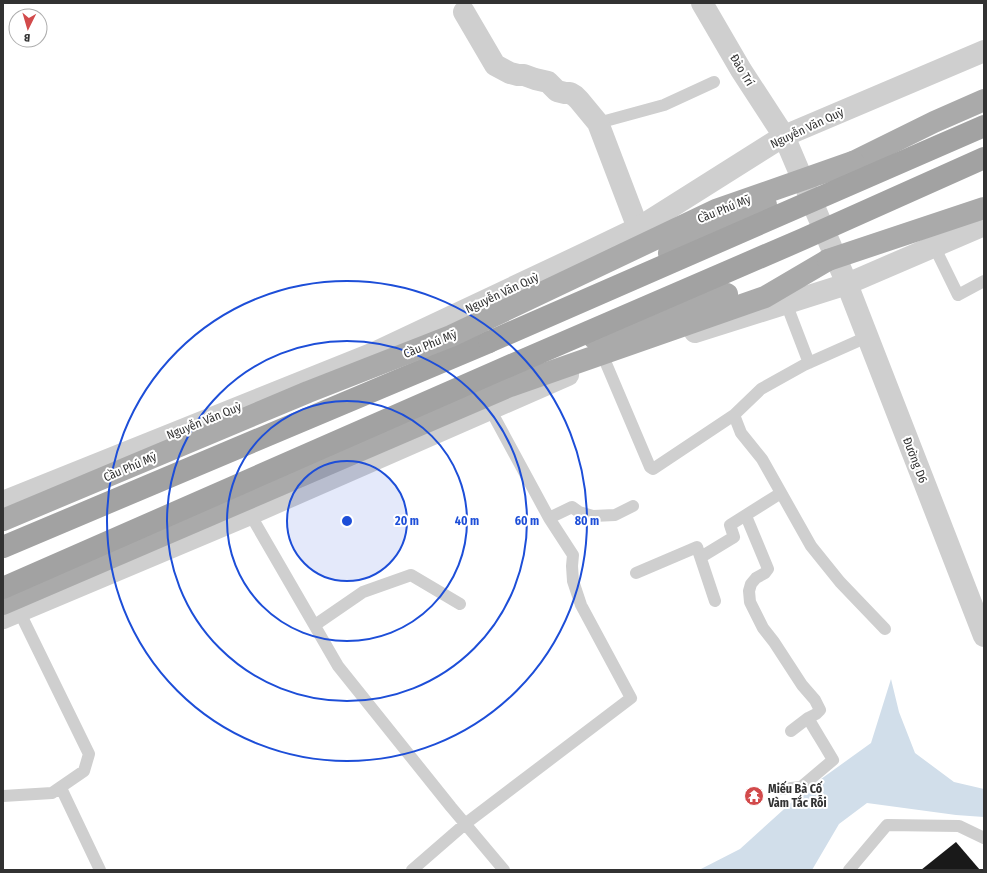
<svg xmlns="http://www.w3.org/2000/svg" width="987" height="873" font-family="'Fira Sans Condensed',sans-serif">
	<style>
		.water { fill: #d1deea }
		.building { fill: #191919 }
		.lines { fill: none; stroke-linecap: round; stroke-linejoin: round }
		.service { stroke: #cfcfcf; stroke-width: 12 }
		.minor { stroke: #cfcfcf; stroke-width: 22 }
		.tertiary { stroke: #cfcfcf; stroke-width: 22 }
		.primary { stroke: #aaa; stroke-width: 22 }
		.trunk { stroke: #a2a2a2; stroke-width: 22 }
		.primary-bridge { stroke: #aaa; stroke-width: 22 }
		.trunk-bridge { stroke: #a2a2a2; stroke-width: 22 }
		.ring { fill: none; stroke: #1d4ed8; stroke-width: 2 }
		.labels { text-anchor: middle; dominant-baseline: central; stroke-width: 4; stroke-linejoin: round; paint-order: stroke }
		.street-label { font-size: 12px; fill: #323232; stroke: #fff }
		.poi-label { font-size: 12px; font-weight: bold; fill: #323232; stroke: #fff; text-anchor: start }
		.centre { fill: #1d4ed8; stroke: #fff; stroke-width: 2 }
		.ring-label { font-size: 12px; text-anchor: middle; font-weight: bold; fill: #1d4ed8; stroke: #fff; stroke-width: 4; stroke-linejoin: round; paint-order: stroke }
	</style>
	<rect width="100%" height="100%" fill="#fff"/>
	<path class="water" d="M891,679L899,712L915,753L954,782L984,789V817L956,815L867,803L839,824L812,870H699L740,849L803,792L871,743Z"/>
	<path class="building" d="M956,842L980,870H921Z"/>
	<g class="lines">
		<path class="service" d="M598,123L664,105L714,82
			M934,246L958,295L984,281
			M786,303L809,363
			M605,361L650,467L653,469L734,415L761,389L804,365L867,337
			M734,415L741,433L762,459L811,546L840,582L885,629
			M250,514L338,666L451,807L504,870
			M746,516L766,564L768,569L765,573L756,578L751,584L749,591L750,602L763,628L774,642L802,685L815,700L820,710L816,714L808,718L791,731
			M549,518L572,507L579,512L593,516L615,515L633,506
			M701,557L734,537L730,525L781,493
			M636,573L697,547L715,601
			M315,625L363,592L411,575L460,604
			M61,788L100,870
			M781,789L801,787L833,760C825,746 816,732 808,718
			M3,796L52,793L84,771L89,754L19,611
			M412,870L465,824L631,698L581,605L573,581L572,566L573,555L549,518L490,409
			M849,870L887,825L959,826L984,838"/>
		<path class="minor" d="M464,12L495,65L510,73L518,75H524L535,79L548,82L557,91L565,93H570L575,96L579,100L598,123L638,228"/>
		<path class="tertiary" d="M702,3L741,70L784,136L847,284L984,636
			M695,332L847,284L984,225
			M3,502L374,353L588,252L638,228L784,136L984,51
			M3,618L250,514L568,375"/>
		<path class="primary" d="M853,162L934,122L984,100
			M594,338L727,294
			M3,604L510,386L765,297L828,260"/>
		<path class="trunk" d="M3,547L489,342"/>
		<path class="primary-bridge" d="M669,253L766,205
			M828,260L984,208
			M3,520L308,392L451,336L716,210L853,162"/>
		<path class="trunk-bridge" d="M489,342L984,126
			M3,588L502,369L803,239L984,158"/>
	</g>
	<circle cx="347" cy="521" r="60" fill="#1d4ed8" fill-opacity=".12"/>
	<g class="ring">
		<circle cx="347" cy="521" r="60"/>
		<circle cx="347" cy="521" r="120"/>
		<circle cx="347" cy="521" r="180"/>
		<circle cx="347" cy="521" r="240"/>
	</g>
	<defs>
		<g id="temple-disc" transform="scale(1)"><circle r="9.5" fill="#d24a4b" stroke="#fff"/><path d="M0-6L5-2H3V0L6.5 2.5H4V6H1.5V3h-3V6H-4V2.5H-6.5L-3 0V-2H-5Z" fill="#fff"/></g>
	</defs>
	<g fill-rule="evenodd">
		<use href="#temple-disc" x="754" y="796"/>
	</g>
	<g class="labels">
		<g class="street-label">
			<text transform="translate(742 70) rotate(59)">Đào Trí</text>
			<text transform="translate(807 128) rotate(-25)">Nguyễn Văn Quỳ</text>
			<text transform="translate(724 209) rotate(-22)">Cầu Phú Mỹ</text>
			<text transform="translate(502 293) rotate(-25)">Nguyễn Văn Quỳ</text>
			<text transform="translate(430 344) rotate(-22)">Cầu Phú Mỹ</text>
			<text transform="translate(204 421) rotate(-22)">Nguyễn Văn Quỳ</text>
			<text transform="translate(915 460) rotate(69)">Đường D6</text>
			<text transform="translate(130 467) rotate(-23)">Cầu Phú Mỹ</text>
		</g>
		<g class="poi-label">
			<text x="768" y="789">Miếu Bà Cố<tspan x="768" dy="14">Vàm Tắc Rỗi</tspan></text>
		</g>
	</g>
	<circle cx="347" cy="521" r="6" class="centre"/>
	<g class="ring-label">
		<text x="407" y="525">20 m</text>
		<text x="467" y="525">40 m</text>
		<text x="527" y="525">60 m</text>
		<text x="587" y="525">80 m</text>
	</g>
	<rect width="987" height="873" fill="none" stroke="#323232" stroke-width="8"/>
	<g transform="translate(28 28) rotate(185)"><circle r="19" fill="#ffffff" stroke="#adadad"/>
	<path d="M0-3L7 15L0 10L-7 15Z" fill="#d24a4b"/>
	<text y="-6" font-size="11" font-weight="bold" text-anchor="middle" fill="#323232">B</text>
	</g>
</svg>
